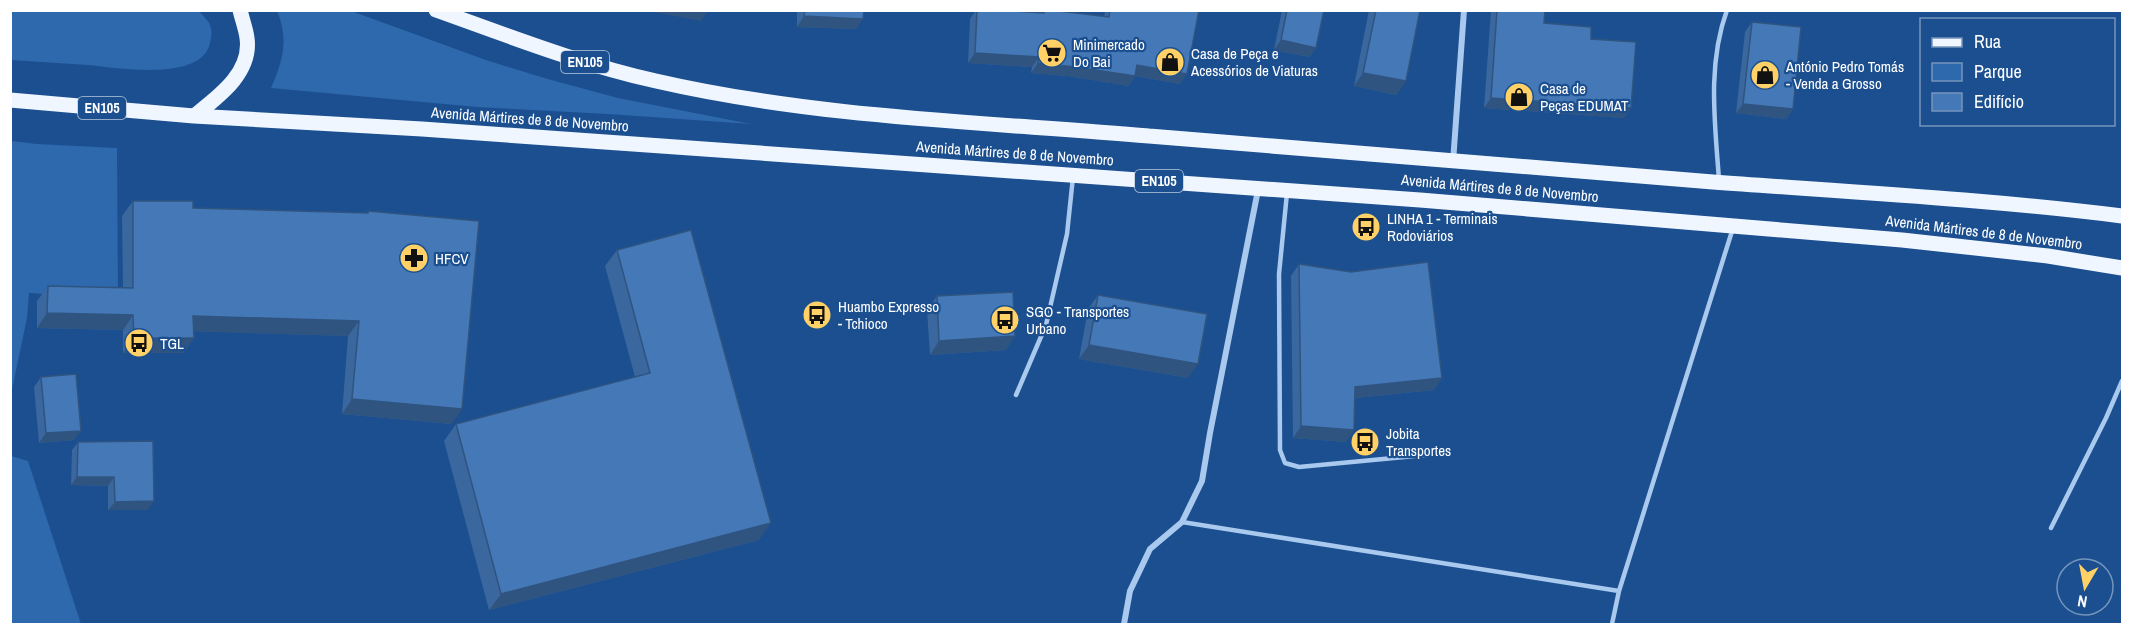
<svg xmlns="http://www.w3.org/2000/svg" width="2133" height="635" font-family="'Archivo Narrow',sans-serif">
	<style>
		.green { fill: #2e69ad }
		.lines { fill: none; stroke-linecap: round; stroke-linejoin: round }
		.service { stroke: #a9c9ee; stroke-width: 4.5 }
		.minor { stroke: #a9c9ee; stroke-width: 6 }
		.primary { stroke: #f0f6ff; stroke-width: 15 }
		.wall { fill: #3a679d }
		.shaded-wall { fill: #305480 }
		.building { fill: #4478b7; stroke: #305480; stroke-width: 1.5 }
		.labels { text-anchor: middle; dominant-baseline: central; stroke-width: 4.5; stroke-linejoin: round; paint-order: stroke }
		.shield { fill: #1b4f8f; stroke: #bbcadd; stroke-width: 1.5 }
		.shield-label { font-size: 14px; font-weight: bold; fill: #fff }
		.poi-label { font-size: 15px; fill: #fff; stroke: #1b4f8f; text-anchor: start }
		.street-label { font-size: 15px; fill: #fff; stroke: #1b4f8f }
	</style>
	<rect width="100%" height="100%" fill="#1b4f8f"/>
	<path class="green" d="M10,11H199C210,23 214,26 210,43C202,82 117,68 88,65C62,63 36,62 11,60Z
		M277,11H351L486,60L544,78L618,98L751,124L608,114L477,107L271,88C283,61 289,39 277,11Z
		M11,141L37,144L117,148L118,299L29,293L27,318L11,394Z
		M11,456L28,461L81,624H11Z"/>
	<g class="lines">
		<path class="service" d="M1719,180C1715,123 1707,65 1727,10
			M1287,193L1279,274L1280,450L1285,463L1299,467L1436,454
			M1016,395L1046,325L1067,234L1073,177
			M1182,522L1619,591
			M2051,528L2106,418L2122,381
			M1612,624L1619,591L1733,228"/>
		<path class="minor" d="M1453,162L1464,10
			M1124,624L1130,591L1150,549L1182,522L1202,481L1210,433L1258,190"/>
		<path class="primary" d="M436,10C509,36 580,64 656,81C817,118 985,122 1149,136C1337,152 1525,168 1713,182C1850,192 1986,199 2122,216
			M10,100L194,116L422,129L1420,200L1902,240L2048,256L2122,268
			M194,116C218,97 252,73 247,38C246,29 242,19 240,10"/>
	</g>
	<path class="wall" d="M797,10H864L856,29L797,27Z
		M976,10H1000L1042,13L1044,10L1104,17L1105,10H1199L1180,84L1135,76L1129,86L1068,76L1031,73L1032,67L968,63L970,19Z
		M1282,10H1324L1316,48L1309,57L1274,50Z
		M1369,10H1420L1406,81L1396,95L1354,86Z
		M1491,10H1545L1544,23L1591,39L1624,118L1484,108Z
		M1752,22L1793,109L1786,119L1736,113L1745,32Z
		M133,201L193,208L367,213L368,211L452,424L342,414L348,336L194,331V338L183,353H123V330L37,328V301L48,286L123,288L122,216Z
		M617,250L759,540L489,610L444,441L456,424L635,377L605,266Z
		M1299,264L1434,390L1355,398L1346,442L1293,438L1291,276Z
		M1098,295L1188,378L1079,359L1088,309Z
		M937,296L1006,350L930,355L927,310Z
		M41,377L74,440L39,443L34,387Z
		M78,442L148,510H108V486L71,485L72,450Z"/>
	<path class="shaded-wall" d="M654,10H708L701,21L653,12Z
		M804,16L863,19L856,29L797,27Z
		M1281,40L1316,48L1309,57L1274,50Z
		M975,53L1039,57L1032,67L968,63Z
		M1038,63L1075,67L1135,76L1129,86L1068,76L1031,73Z
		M1137,65L1187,74L1180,84L1130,75Z
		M1363,73L1406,81L1396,95L1354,86Z
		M1491,98L1631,108L1624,118L1484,108Z
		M1743,104L1793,109L1786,119L1736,113Z
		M47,313L133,315L123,330L37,328Z
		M193,316L359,321L348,336L183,331Z
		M1015,336L1006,350L930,355L939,341Z
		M134,338H194L183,353H123Z
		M1089,345L1198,364L1188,378L1079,359Z
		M1442,378L1434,390L1346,399L1355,387Z
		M352,399L462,409L452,424L342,414Z
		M1301,426L1354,430L1346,442L1293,438Z
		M81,431L74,440L39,443L46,433Z
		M77,477H114L108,486L71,485Z
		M154,501L148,510H108L115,502Z
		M771,523L759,540L489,610L501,594Z"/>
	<path class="building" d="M805,10H864L863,19L804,16Z
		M977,10H999L1044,13V10H1050L1109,17L1110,10H1199L1187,74L1137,65L1135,76L1075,67L1038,63L1039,57L975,53Z
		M1287,10H1324L1316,48L1281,40Z
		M1376,10H1420L1406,81L1363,73Z
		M1497,10H1545L1544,23L1591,27V39L1636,42L1631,108L1491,98Z
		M1752,22L1801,27L1793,109L1743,104Z
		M133,201H193V208L368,213V211L479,221L462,409L352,399L359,321L193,316L194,338H134L133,315L47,313L48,286L133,288Z
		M691,230L771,523L501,594L456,424L650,373L617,250Z
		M1428,262L1442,378L1355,387L1354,430L1301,426L1299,264L1351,272Z
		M1013,292L1015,336L939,341L937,296Z
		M1098,295L1207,314L1198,364L1089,345Z
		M76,374L81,431L46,433L41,377Z
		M153,441L154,501L115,502L114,477H77L78,442Z"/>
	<defs>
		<g id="supermarket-disc" transform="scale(1.5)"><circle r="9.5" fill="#ffd166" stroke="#1b4f8f"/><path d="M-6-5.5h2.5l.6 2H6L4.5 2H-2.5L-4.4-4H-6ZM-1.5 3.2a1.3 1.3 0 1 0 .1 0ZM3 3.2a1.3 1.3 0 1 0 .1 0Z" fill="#111"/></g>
		<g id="shop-disc" transform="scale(1.5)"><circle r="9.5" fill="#ffd166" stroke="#1b4f8f"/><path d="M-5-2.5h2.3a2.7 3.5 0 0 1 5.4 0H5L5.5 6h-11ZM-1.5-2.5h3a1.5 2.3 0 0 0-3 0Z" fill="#111"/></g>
		<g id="bus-disc" transform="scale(1.5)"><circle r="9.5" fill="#ffd166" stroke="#1b4f8f"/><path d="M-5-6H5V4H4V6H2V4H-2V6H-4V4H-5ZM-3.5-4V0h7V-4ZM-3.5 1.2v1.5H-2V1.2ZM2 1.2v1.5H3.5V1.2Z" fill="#111"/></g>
		<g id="pharmacy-disc" transform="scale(1.5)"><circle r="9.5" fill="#ffd166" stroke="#1b4f8f"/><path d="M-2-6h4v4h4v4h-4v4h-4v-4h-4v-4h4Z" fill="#111"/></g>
	</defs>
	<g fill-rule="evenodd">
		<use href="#supermarket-disc" x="1052" y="53"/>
		<use href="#shop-disc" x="1170" y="62"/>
		<use href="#shop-disc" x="1765" y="75"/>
		<use href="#shop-disc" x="1519" y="97"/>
		<use href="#bus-disc" x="1366" y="227"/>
		<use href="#pharmacy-disc" x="414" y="258"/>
		<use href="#bus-disc" x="817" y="315"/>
		<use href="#bus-disc" x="1005" y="320"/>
		<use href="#bus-disc" x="139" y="343"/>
		<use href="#bus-disc" x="1365" y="442"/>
	</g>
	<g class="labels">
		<g class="shield">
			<rect x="561" y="51" width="48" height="22" rx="4.5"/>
			<rect x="78" y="97" width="48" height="22" rx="4.5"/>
			<rect x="1135" y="170" width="48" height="22" rx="4.5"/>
		</g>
		<g class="shield-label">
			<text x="585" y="62">EN105</text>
			<text x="102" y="108">EN105</text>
			<text x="1159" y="181">EN105</text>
		</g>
		<g class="poi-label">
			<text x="1073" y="44">Minimercado<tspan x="1073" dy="17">Do Bai</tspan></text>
			<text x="1191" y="53">Casa de Peça e<tspan x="1191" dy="17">Acessórios de Viaturas</tspan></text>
			<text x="1786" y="66">António Pedro Tomás<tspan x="1786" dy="17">- Venda a Grosso</tspan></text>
			<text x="1540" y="88">Casa de<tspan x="1540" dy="17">Peças EDUMAT</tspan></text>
			<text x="1387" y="218">LINHA 1 - Terminais<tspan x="1387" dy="17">Rodoviários</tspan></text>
			<text x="435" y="258">HFCV</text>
			<text x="838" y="306">Huambo Expresso<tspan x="838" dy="17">- Tchioco</tspan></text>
			<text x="1026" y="311">SGO - Transportes<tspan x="1026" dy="17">Urbano</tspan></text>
			<text x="160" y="343">TGL</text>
			<text x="1386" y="433">Jobita<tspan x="1386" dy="17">Transportes</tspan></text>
		</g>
		<g class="street-label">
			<text transform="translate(530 119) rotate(4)">Avenida Mártires de 8 de Novembro</text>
			<text transform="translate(1015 153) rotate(4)">Avenida Mártires de 8 de Novembro</text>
			<text transform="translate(1500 188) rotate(5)">Avenida Mártires de 8 de Novembro</text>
			<text transform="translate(1984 232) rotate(7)">Avenida Mártires de 8 de Novembro</text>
		</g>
	</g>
	<rect width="2133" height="635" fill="none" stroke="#ffffff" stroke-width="24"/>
	<rect x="1920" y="18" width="195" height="108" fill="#1b4f8f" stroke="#7695bc" stroke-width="1.5"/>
	<rect x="1932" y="38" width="30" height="9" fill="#f0f6ff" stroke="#7695bc" stroke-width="1.5"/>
	<text x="1974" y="48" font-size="18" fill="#ffffff">Rua</text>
	<rect x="1932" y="63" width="30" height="18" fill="#2e69ad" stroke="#7695bc" stroke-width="1.5"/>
	<text x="1974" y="78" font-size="18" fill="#ffffff">Parque</text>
	<rect x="1932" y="93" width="30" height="18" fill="#4478b7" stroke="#7695bc" stroke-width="1.5"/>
	<text x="1974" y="108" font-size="18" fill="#ffffff">Edifício</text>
	<g transform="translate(2085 587) rotate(190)"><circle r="28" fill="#1b4f8f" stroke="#7695bc" stroke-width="1.5"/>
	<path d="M0-4.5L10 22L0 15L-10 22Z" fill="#ffd166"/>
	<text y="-9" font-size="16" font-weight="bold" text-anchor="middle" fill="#ffffff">N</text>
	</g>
</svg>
